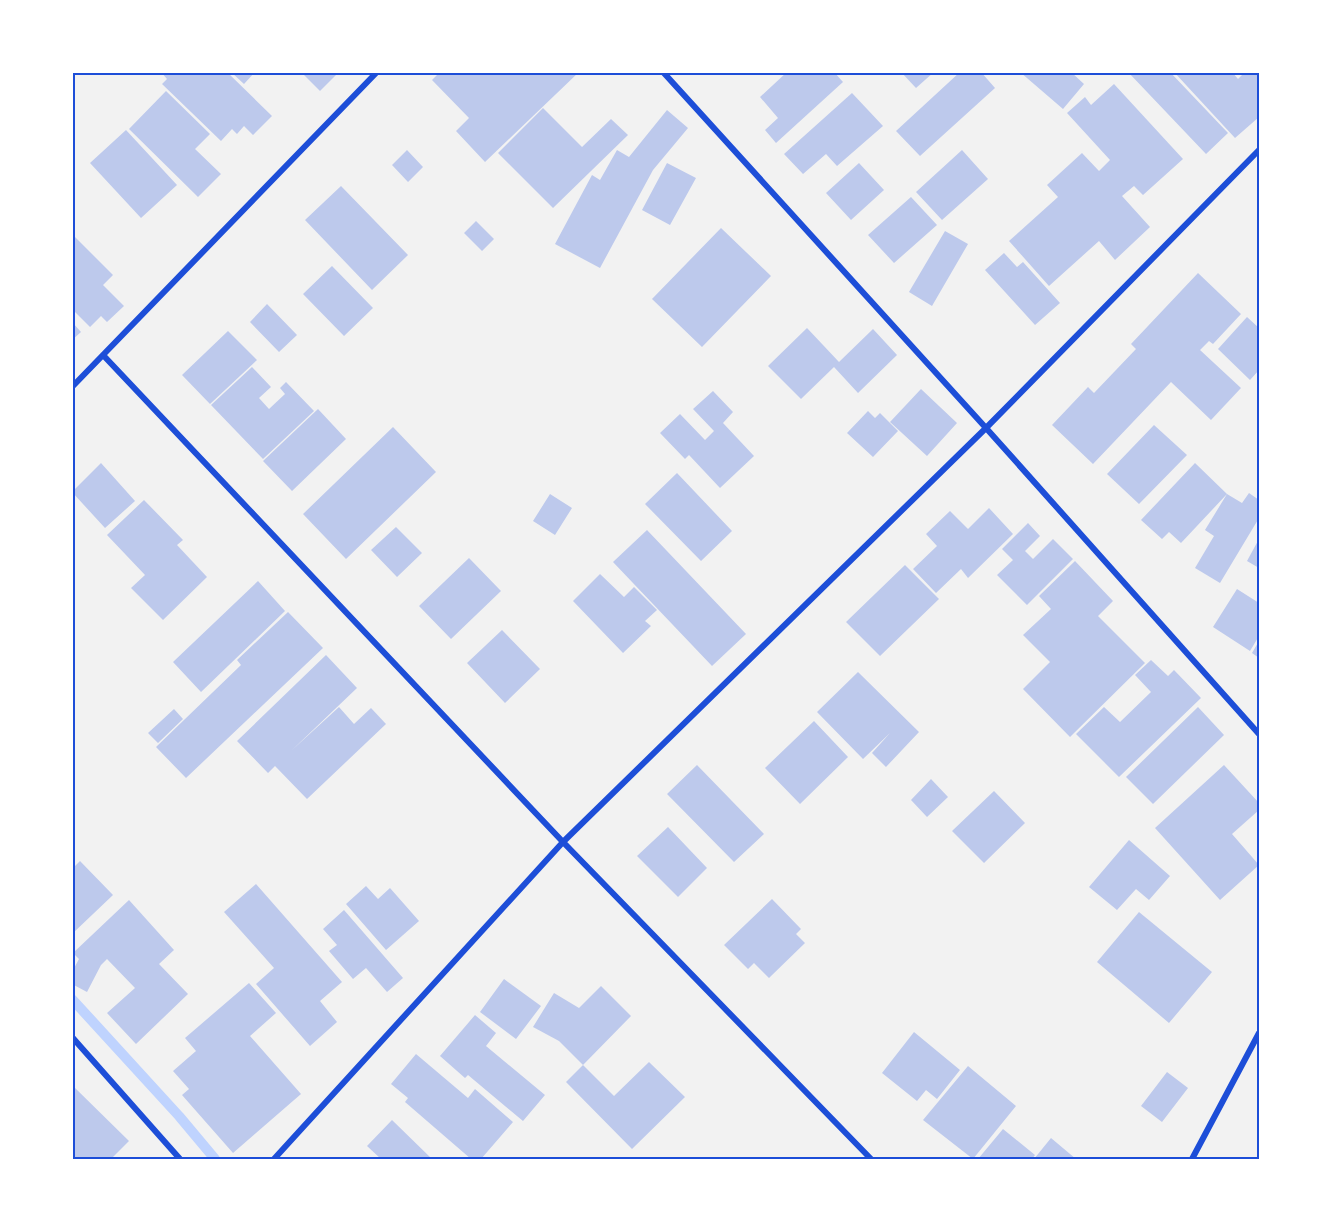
<svg xmlns="http://www.w3.org/2000/svg" width="1331" height="1231" font-family="Helvetica,sans-serif">
	<style>
		.lines { fill: none; stroke-linecap: round; stroke-linejoin: round }
		.stream { stroke: #bfd3fe; stroke-width: 10 }
		.building { fill: #bdc9ec }
		.minor { stroke: #1d4ed8; stroke-width: 6 }
		.neatline { fill: none; stroke: #1d4ed8; stroke-width: 2 }
	</style>
	<rect width="100%" height="100%" fill="#f2f2f2"/>
	<g class="lines">
		<path class="stream" d="M72,999L179,1116L215,1159"/>
	</g>
	<path class="building" d="M161,72H227L272,116L253,135L244,126L237,134L232,129L221,141L162,84L167,79Z
		M231,72H255L244,84Z
		M301,72H334L336,75L320,91Z
		M440,72H579L485,162L456,131L469,118L432,80Z
		M787,72H834L843,82L776,143L765,130L778,118L760,97Z
		M901,72H934L916,88Z
		M960,72H981L995,88L920,156L896,131Z
		M1020,72H1071L1084,84L1063,109Z
		M1128,72H1170L1228,133L1206,154Z
		M1174,72H1232L1238,79L1242,75L1239,72H1259V117L1235,138Z
		M1114,84L1183,159L1143,195L1134,186L1122,196L1150,227L1115,260L1099,241L1049,286L1009,241L1058,197L1047,185L1082,153L1099,171L1110,160L1067,113L1085,97L1091,105Z
		M166,91L210,134L195,149L221,174L198,197L129,129Z
		M852,93L883,126L837,166L826,154L803,174L784,154Z
		M543,108L582,147L611,119L628,135L553,208L498,153Z
		M667,110L688,128L653,170L600,268L555,244L592,175L600,180L617,150L629,157Z
		M126,130L177,185L141,218L90,163Z
		M407,150L423,167L408,182L392,165Z
		M962,150L988,179L942,220L916,192Z
		M667,163L696,178L670,225L642,210Z
		M859,163L884,190L851,220L826,193Z
		M341,186L408,255L372,290L305,220Z
		M911,197L937,225L894,263L868,235Z
		M476,221L494,239L482,251L464,233Z
		M721,228L771,276L702,347L652,299Z
		M945,231L968,244L932,306L909,292Z
		M72,234L113,275L103,285L124,306L107,322L101,316L90,327L72,309Z
		M1004,253L1017,267L1023,262L1060,303L1035,325L985,270Z
		M332,266L373,308L344,336L303,294Z
		M1198,273L1241,314L1213,344L1209,341L1200,350L1241,388L1211,420L1171,382L1093,464L1052,425L1088,387L1094,393L1136,349L1131,344Z
		M267,304L297,335L279,352L250,322Z
		M1247,317L1259,328V370L1250,380L1218,349Z
		M72,322L81,332L72,340Z
		M807,328L839,362L873,329L897,355L858,393L834,367L801,399L768,366Z
		M228,331L257,360L210,404L182,375Z
		M252,367L271,387L259,398L269,409L285,394L280,388L286,382L314,411L263,459L211,405Z
		M921,389L957,423L927,456L890,422Z
		M713,391L733,412L723,423L754,456L720,488L689,455L685,459L660,433L680,414L705,440L714,431L693,409Z
		M318,409L346,439L292,491L263,461Z
		M868,411L875,418L880,413L898,431L873,457L847,433Z
		M1154,425L1187,455L1139,504L1107,474Z
		M393,427L436,472L346,559L303,514Z
		M101,463L135,501L105,528L72,492Z
		M1195,463L1227,494L1181,543L1169,532L1162,539L1141,520Z
		M677,473L732,531L701,561L645,504Z
		M1249,493L1259,500V518L1220,583L1195,568L1214,536L1205,530L1227,494L1242,503Z
		M550,494L572,508L555,535L533,521Z
		M144,500L183,540L177,545L207,577L163,620L131,588L145,575L107,535Z
		M989,508L1013,534L968,578L961,569L936,593L913,569L937,546L926,534L950,511L968,529Z
		M1028,523L1040,536L1025,551L1033,559L1053,539L1073,559L1027,605L997,575L1013,560L1002,549Z
		M396,527L422,553L397,577L371,550Z
		M647,530L746,634L712,666L613,562Z
		M1259,539V568L1247,561Z
		M469,558L501,591L451,639L419,606Z
		M1075,561L1113,601L1098,616L1145,663L1070,737L1023,689L1050,662L1023,635L1051,609L1039,596Z
		M905,565L939,599L880,656L846,622Z
		M600,574L624,597L634,587L657,610L645,621L651,626L623,653L573,601Z
		M258,581L285,611L201,692L173,662Z
		M1237,589L1259,603V636L1250,651L1213,627Z
		M288,612L323,648L186,778L156,747L241,665L237,660Z
		M502,630L540,669L505,703L467,663Z
		M1259,641V658L1252,653Z
		M326,655L357,688L291,751L339,707L354,724L371,708L386,724L307,799L275,766L268,773L237,741Z
		M1151,660L1168,676L1174,670L1201,698L1119,777L1076,734L1104,707L1120,722L1151,692L1135,675Z
		M858,672L919,732L886,767L872,753L890,733L863,759L817,712Z
		M1198,707L1224,735L1153,804L1126,777Z
		M174,709L183,719L158,743L148,733Z
		M814,721L848,757L800,804L765,768Z
		M697,765L764,834L734,862L667,794Z
		M1224,765L1259,803V810L1232,834L1259,865L1220,900L1155,828Z
		M931,779L948,797L927,817L911,800Z
		M994,791L1025,823L984,863L952,831Z
		M668,827L707,868L678,897L637,856Z
		M1129,840L1170,876L1149,900L1136,889L1117,910L1089,887Z
		M80,861L113,895L72,934V869Z
		M256,884L342,982L320,1001L337,1022L310,1046L256,984L274,968L224,912Z
		M366,886L378,899L390,888L419,921L386,950L346,904Z
		M772,899L801,929L796,934L805,943L769,978L754,963L748,969L724,945Z
		M129,900L174,950L159,964L188,994L136,1044L107,1013L135,988L107,959L101,965L87,992L72,984V972L79,959L73,953Z
		M344,910L403,978L387,992L366,968L353,979L329,951L337,945L323,929Z
		M1139,912L1212,972L1169,1023L1097,962Z
		M504,979L541,1006L516,1039L480,1012Z
		M249,983L276,1013L250,1036L301,1094L233,1153L182,1095L189,1089L173,1071L196,1051L185,1038Z
		M601,986L631,1016L583,1065L559,1041L533,1027L554,993L579,1008Z
		M475,1015L496,1033L486,1046L545,1095L523,1121L468,1075L465,1078L440,1056Z
		M914,1032L960,1070L937,1099L926,1090L917,1101L882,1073Z
		M416,1054L468,1098L475,1089L513,1122L481,1159H471L405,1102L408,1098L391,1084Z
		M649,1062L685,1097L632,1149L566,1082L583,1065L614,1096Z
		M968,1066L1016,1106L973,1159L923,1120Z
		M1167,1072L1188,1088L1162,1122L1141,1106Z
		M72,1085L129,1141L111,1159H72Z
		M392,1120L432,1159H381L367,1146Z
		M1003,1129L1035,1155L1032,1159H978Z
		M1051,1138L1076,1159H1034Z"/>
	<g class="lines">
		<path class="minor" d="M663,72L986,428L1259,734
			M103,355L563,842L871,1159
			M72,387L377,72
			M72,1037L180,1159
			M274,1159L563,842L986,428L1259,150
			M1192,1159L1259,1033"/>
	</g>
	<rect width="1331" height="1231" fill="none" stroke="#ffffff" stroke-width="147"/>
	<rect x="74" y="74" width="1184" height="1084" class="neatline"/>
</svg>
